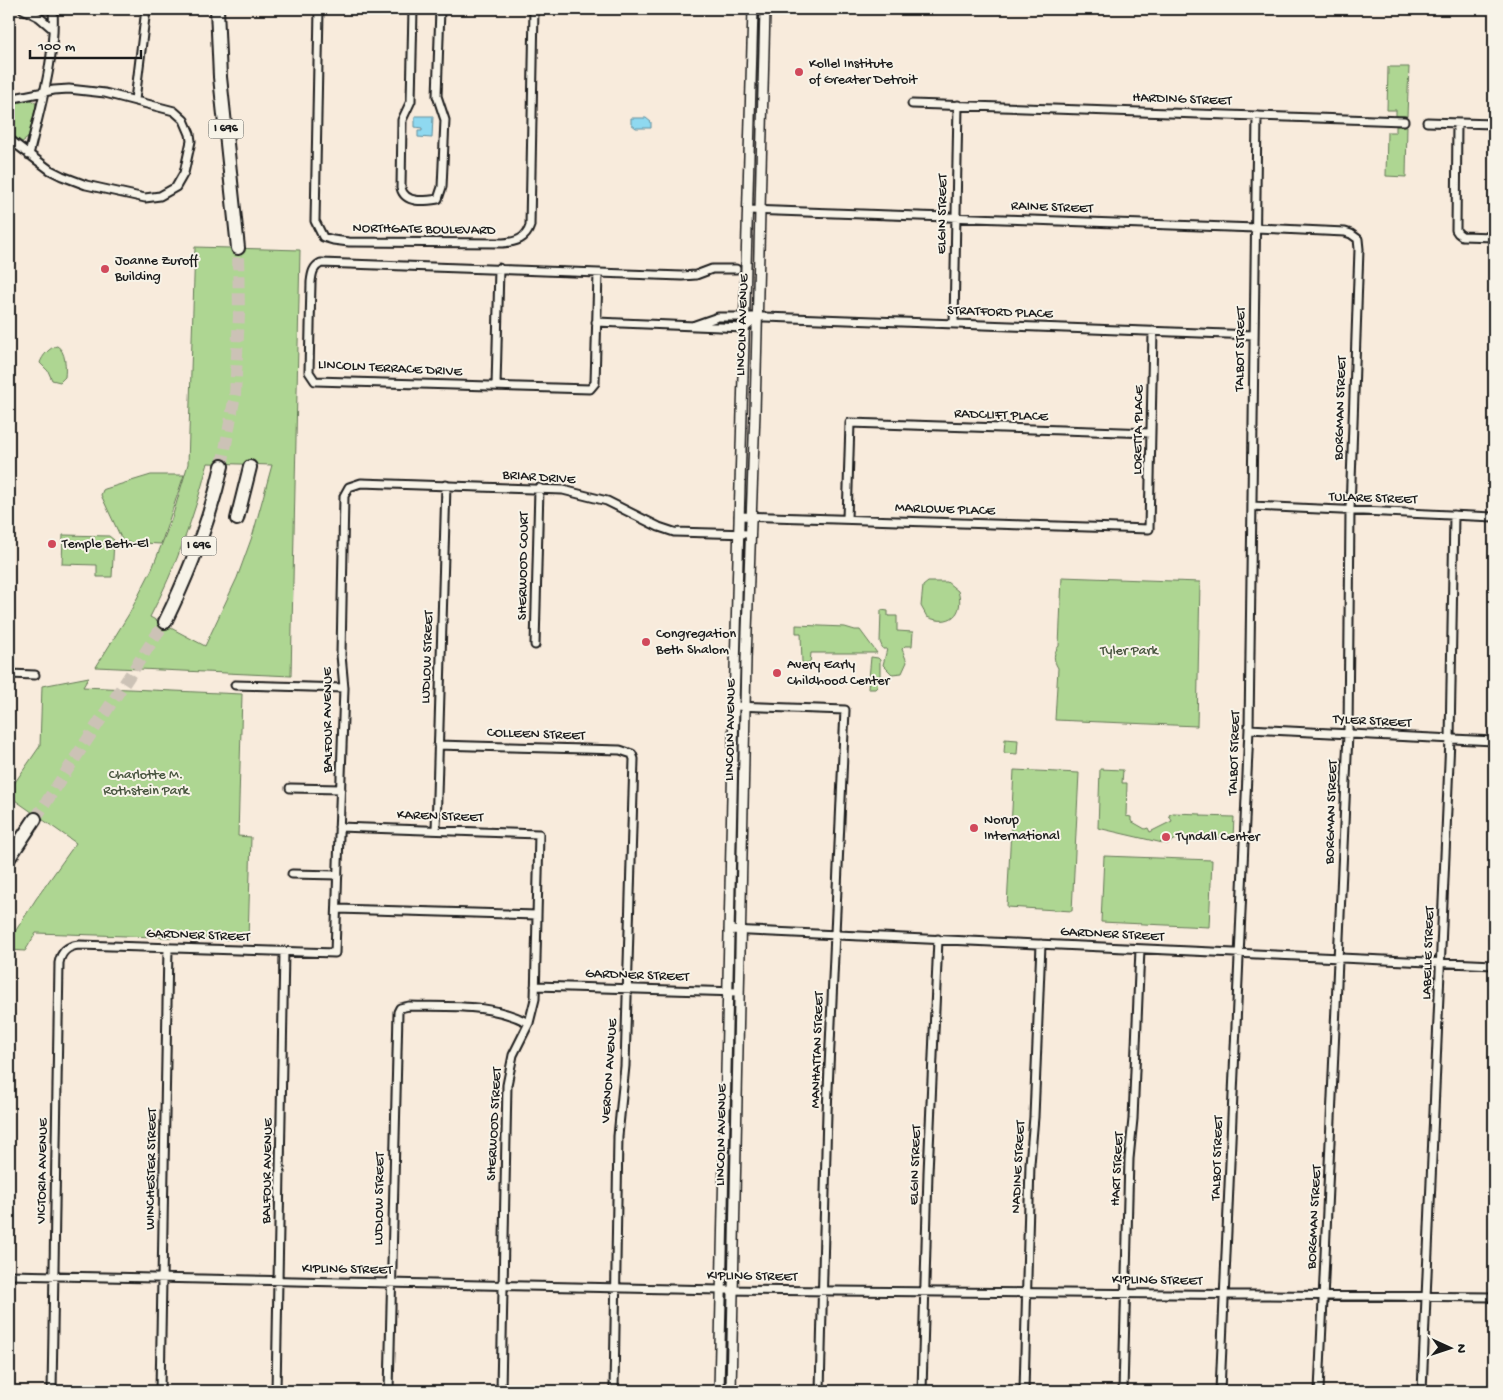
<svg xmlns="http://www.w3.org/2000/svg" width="1503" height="1400" font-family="'Gochi Hand',sans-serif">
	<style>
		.green { fill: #aed692; stroke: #657957; fill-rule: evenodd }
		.water { fill: #8fd9f0; stroke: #618d9b }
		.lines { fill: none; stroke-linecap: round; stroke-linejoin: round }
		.motorway-tunnel { stroke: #ccc2b6; stroke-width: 12; stroke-dasharray: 12 6; stroke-linecap: butt }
		.minor-casing { stroke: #1c1c1c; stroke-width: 11 }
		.tertiary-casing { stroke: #1c1c1c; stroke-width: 12 }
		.motorway-casing { stroke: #1c1c1c; stroke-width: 16 }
		.minor { stroke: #f7f3e8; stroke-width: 7 }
		.tertiary { stroke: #f7f3e8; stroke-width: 9 }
		.motorway { stroke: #f7f3e8; stroke-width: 12 }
		.poi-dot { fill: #d1495b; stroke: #f7f3e8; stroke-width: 2 }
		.labels { text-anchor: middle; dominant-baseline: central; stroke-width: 4; stroke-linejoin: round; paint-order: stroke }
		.shield { fill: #f7f3e8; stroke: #5e5c59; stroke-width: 1 }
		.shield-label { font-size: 12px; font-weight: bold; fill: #1c1c1c }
		.poi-label { font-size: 14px; fill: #1c1c1c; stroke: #f7f3e8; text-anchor: start }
		.street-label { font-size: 14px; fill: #1c1c1c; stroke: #f7f3e8 }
		.park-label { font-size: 14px; fill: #48543f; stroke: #f7f3e8 }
	</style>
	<rect width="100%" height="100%" fill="#f8ebdc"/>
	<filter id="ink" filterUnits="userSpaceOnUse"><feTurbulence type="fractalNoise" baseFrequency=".02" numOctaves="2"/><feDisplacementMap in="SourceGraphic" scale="10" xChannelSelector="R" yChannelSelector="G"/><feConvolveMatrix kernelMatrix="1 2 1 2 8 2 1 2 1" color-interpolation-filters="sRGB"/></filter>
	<g filter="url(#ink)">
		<path class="green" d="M1388,67H1409L1407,116H1396V110H1387Z
			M29,99L35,102L36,106L28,138L22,142L9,133V103Z
			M1396,126H1407L1406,177L1386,176L1387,132H1396Z
			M195,247L300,250L291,676L96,667L129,614L152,569L172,518L188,464ZM208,463L272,465L253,534L237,578L205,646L150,617C176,567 194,517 208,463Z
			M57,346C66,351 66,368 65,377L60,382L52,380L48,371L40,363C42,356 50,347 57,346Z
			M151,475H184L161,544L123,542L101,495L103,490L105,489Z
			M63,535L109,536L114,540L112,577H97V565L62,564Z
			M1062,577L1200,582L1197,726L1055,720L1058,668C1053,660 1053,653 1059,646Z
			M928,582H947L958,591C965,614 950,627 927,617L921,606L923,586Z
			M881,610L888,611V616H897V631L913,632L912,646H905L902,649L907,662L902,673L892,674L883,665L887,649H883L880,642Z
			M796,625L845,627L855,630H860L877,653H811L810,663H802L801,633H796Z
			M871,657L878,658L880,660V678L878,679L877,687L875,689H868Z
			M89,677L83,687L242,694L238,836L251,837L248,940L36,933L25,951L9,950V941L36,899L76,843L9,796V791L40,746L42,686Z
			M1005,739L1018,740L1017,754L1004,753Z
			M1100,769L1123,770L1122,783H1127L1126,816L1131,817V821L1145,829L1148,828L1150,832L1172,821L1169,815L1173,813L1201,814V816L1234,817L1233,838L1180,837L1167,844L1098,828Z
			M1014,770L1079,773L1072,911L1007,907Z
			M1104,856L1212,860L1209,927L1101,922Z"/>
		<path class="water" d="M415,116H433L432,138L418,137V131H422V128L415,127Z
			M631,118H646L651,122V128H636L631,124Z"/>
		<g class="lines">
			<path class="motorway-tunnel" d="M222,466L235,395L239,315L238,248
				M35,819L165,622"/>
			<g class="minor-casing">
				<path id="minor" d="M23,9L39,17L53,29
					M319,9L315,221L323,237L333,240L349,242L503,243C516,242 526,239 530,226L534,9
					M413,9L411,101L402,120L401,188C405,204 425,201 438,199L442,187L445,120L437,96L440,9
					M9,99L54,90L69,89L105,93L174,111L184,120L190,134L191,141L184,173L176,187L160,196L145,198L86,185L62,176L50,170L9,139
					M135,100L146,9
					M912,104L1404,121
					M1427,122L1494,124
					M1457,123L1456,230L1458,233L1462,236L1494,237
					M29,155C40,108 56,58 53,9
					M748,210L1256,228L1345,232L1351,234L1358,239L1359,249L1350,510L1348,734L1319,1391
					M598,273L595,383L590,389L315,381L309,372L311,282C312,273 313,267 321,263L682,276L696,275L712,269H736
					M596,322L745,328L757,318
					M954,324L958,105
					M695,325L718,317H765L1254,335
					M496,386L499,268
					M1252,506L1494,517
					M739,516L1149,529L1153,331
					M847,519L850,423L1151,433
					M535,645L539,488
					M9,674L35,675
					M235,685L344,688
					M734,706L845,710L827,1112L820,1391
					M1249,729L1494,741
					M438,745L620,750L632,754L634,759L625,1066L618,1136L614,1391
					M290,788L341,789
					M339,827L539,834L535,999L529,1023L513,1055L507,1085L501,1391
					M436,830L446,485
					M292,874L338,875
					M337,909L537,915
					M729,930L1494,965
					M535,986L738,992
					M9,1275L721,1290L1494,1297
					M52,1391L59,963C61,952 67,946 79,945L335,953L344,688L341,655L344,496L349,487L361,483L563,490L607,501L659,527L674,532L750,534
					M160,1391L168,948
					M276,1391L284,951
					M389,1391L398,1012L400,1008L409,1006C452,1007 490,1003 529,1023
					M922,1391L928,1173L938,939
					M1024,1391L1030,1164L1034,1117L1041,944
					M1123,1391L1129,1159L1133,1119L1140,949
					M1220,1391L1249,729L1257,116
					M1422,1391L1450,739L1454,515"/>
			</g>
			<g class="tertiary-casing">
				<path id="tertiary" d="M719,1391L734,706L753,9
					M731,1391L746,659L755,412L765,9"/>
			</g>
			<g class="motorway-casing">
				<path id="motorway" d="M217,9L220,77L238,248
					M237,519L250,467
					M165,622C190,571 210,520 222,466
					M9,858L35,819"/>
			</g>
			<use href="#minor" class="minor"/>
			<use href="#tertiary" class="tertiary"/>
			<use href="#motorway" class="motorway"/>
		</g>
	</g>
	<g class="poi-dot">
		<circle cx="799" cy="72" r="5"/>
		<circle cx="105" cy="269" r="5"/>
		<circle cx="52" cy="544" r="5"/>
		<circle cx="646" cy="642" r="5"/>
		<circle cx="777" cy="673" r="5"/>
		<circle cx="974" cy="828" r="5"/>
		<circle cx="1166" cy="837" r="5"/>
	</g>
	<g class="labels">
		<g class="shield">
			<rect x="208.5" y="119.5" width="35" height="19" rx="4"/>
			<rect x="181.5" y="536.5" width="35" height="19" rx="4"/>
		</g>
		<g class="shield-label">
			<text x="226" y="129">I 696</text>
			<text x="199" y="546">I 696</text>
		</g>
		<g class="poi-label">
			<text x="809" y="64">Kollel Institute<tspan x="809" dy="16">of Greater Detroit</tspan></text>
			<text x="115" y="261">Joanne Zuroff<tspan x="115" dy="16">Building</tspan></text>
			<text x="62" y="544">Temple Beth-El</text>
			<text x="656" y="634">Congregation<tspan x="656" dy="16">Beth Shalom</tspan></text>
			<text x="787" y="665">Avery Early<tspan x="787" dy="16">Childhood Center</tspan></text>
			<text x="984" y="820">Norup<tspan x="984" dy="16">International</tspan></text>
			<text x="1176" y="837">Tyndall Center</text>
		</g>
		<g class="street-label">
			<text transform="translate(1182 100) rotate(2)">HARDING STREET</text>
			<text transform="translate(1052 208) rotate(2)">RAINE STREET</text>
			<text transform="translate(943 214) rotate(-89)">ELGIN STREET</text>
			<text transform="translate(424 230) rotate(1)">NORTHGATE BOULEVARD</text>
			<text transform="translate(1000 313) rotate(2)">STRATFORD PLACE</text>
			<text transform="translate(743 325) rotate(-88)">LINCOLN AVENUE</text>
			<text transform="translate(1241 349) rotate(-89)">TALBOT STREET</text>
			<text transform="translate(390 369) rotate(3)">LINCOLN TERRACE DRIVE</text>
			<text transform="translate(1341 408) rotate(-88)">BORGMAN STREET</text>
			<text transform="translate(1001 416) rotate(2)">RADCLIFT PLACE</text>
			<text transform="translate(1139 430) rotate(-89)">LORETTA PLACE</text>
			<text transform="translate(539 478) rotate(4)">BRIAR DRIVE</text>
			<text transform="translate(1373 499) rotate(2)">TULARE STREET</text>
			<text transform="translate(945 510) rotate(2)">MARLOWE PLACE</text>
			<text transform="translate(524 566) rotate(-89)">SHERWOOD COURT</text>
			<text transform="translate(428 657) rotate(-88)">LUDLOW STREET</text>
			<text transform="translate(328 720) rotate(-90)">BALFOUR AVENUE</text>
			<text transform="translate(1372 722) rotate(3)">TYLER STREET</text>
			<text transform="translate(731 730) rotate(-89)">LINCOLN AVENUE</text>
			<text transform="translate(536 735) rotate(2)">COLLEEN STREET</text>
			<text transform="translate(1235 753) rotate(-88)">TALBOT STREET</text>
			<text transform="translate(1332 812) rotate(-88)">BORGMAN STREET</text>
			<text transform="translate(440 817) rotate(2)">KAREN STREET</text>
			<text transform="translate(1112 935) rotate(3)">GARDNER STREET</text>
			<text transform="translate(198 936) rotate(2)">GARDNER STREET</text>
			<text transform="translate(1429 953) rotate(-88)">LABELLE STREET</text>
			<text transform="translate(637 976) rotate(2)">GARDNER STREET</text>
			<text transform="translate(818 1050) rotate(-88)">MANHATTAN STREET</text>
			<text transform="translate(610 1071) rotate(-86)">VERNON AVENUE</text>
			<text transform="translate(495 1124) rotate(-87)">SHERWOOD STREET</text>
			<text transform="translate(722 1135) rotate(-89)">LINCOLN AVENUE</text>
			<text transform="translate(1218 1158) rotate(-88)">TALBOT STREET</text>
			<text transform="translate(916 1165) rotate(-88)">ELGIN STREET</text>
			<text transform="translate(1019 1167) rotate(-87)">NADINE STREET</text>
			<text transform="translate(152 1169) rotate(-89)">WINCHESTER STREET</text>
			<text transform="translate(1118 1169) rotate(-87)">HART STREET</text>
			<text transform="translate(43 1171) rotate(-89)">VICTORIA AVENUE</text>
			<text transform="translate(268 1171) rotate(-89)">BALFOUR AVENUE</text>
			<text transform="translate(380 1199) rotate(-89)">LUDLOW STREET</text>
			<text transform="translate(1315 1217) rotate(-87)">BORGMAN STREET</text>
			<text transform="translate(347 1270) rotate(1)">KIPLING STREET</text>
			<text transform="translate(752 1277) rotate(1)">KIPLING STREET</text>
			<text transform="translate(1157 1281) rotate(1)">KIPLING STREET</text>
		</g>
		<g class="park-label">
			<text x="1129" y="651">Tyler Park</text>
			<text x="146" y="775">Charlotte M.<tspan x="146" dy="16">Rothstein Park</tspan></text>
		</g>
	</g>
	<rect width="1503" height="1400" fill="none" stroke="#f7f3e8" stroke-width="30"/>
	<rect x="15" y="15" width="1473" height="1370" fill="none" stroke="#1c1c1c" stroke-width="2" filter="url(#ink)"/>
	<g transform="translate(1450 1348) rotate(93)" stroke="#f7f3e8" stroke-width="4" paint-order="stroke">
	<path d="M0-4L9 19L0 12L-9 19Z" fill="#1c1c1c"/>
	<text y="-8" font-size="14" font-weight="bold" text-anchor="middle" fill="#1c1c1c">N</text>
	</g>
	<path d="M30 50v8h111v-8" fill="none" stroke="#1c1c1c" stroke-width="2.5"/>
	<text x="38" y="50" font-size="15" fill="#1c1c1c" stroke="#f7f3e8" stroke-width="4" paint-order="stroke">100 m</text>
</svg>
